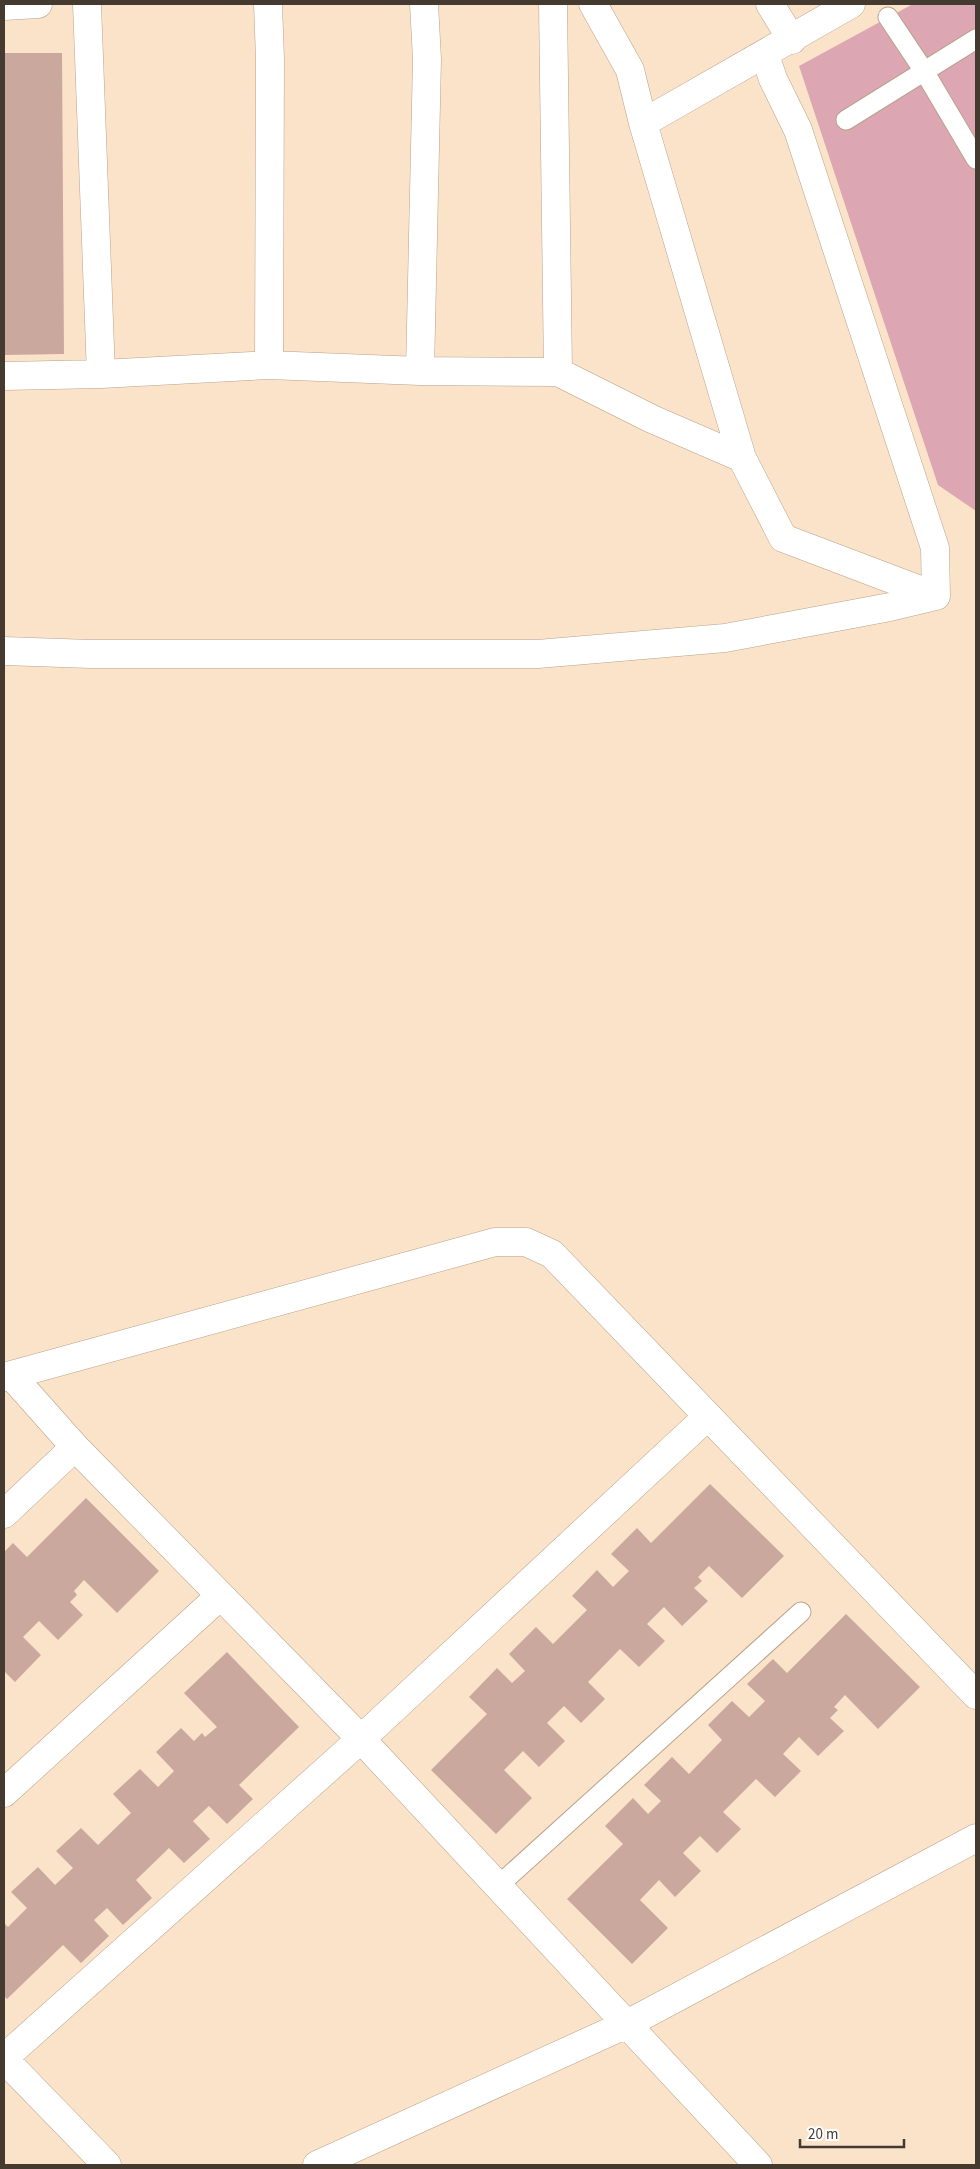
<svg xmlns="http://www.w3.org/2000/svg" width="980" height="2169" font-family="'Source Sans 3',sans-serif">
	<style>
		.green { fill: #dca6b2 }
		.building { fill: #cba89e }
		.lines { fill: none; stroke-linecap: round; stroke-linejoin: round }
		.lane-casing { stroke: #b9a38a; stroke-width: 21 }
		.street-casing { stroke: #b9a38a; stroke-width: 29 }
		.lane { stroke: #fff; stroke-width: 19 }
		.street { stroke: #fff; stroke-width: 28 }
	</style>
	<rect width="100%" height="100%" fill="#fbe3ca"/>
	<path class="green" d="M913,4H976V511L938,485L799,66Z"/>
	<path class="building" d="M4,53H62L64,354L4,355Z
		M710,1484L784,1556L742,1598L709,1566L698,1577L702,1581L694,1588L708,1601L682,1626L664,1607L647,1624L665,1641L639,1667L620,1649L588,1682L605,1699L581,1723L564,1706L547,1723L565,1741L539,1767L523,1751L504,1770L532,1798L496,1834L431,1770L487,1714L469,1697L497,1668L512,1683L525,1671L509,1654L536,1627L553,1644L587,1610L572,1596L597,1570L613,1587L629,1571L611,1554L637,1528L651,1543Z
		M86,1498L159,1571L117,1613L84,1580L74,1591L77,1595L70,1602L83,1615L58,1640L39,1621L23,1637L41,1655L15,1682L4,1671V1552L13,1543L27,1557Z
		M846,1614L920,1687L878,1729L845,1695L834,1707L838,1710L830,1718L844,1731L818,1756L799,1737L783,1754L801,1771L775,1797L756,1779L723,1812L741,1829L717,1853L700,1836L683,1853L701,1871L675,1897L659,1880L640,1900L668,1928L632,1964L567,1899L623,1844L605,1826L633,1798L648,1814L661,1801L644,1785L672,1757L689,1774L722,1740L708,1725L732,1701L749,1717L765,1701L747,1684L773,1659L787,1673Z
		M227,1652L299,1727L239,1785L253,1799L227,1824L209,1806L193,1821L210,1839L184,1863L169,1848L136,1880L152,1898L123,1925L107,1908L94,1920L109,1936L81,1963L63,1945L7,1999L4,1996V1923L8,1927L27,1908L11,1892L38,1867L55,1885L73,1868L56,1851L81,1828L98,1845L131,1813L113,1794L140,1769L158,1787L174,1771L156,1752L181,1728L194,1741L202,1733L205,1737L217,1727L184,1693Z"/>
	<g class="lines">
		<g class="lane-casing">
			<path id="lane" d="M888,17L924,71L976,159
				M846,120L976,39
				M498,1886L801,1612"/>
		</g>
		<g class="street-casing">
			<path id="street" d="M87,4L101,374
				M268,4L270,59L269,365
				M553,4L558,372
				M770,4L792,40
				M4,6L38,4
				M643,123L851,4
				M420,371L427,59L424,4
				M4,376L101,374L269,365L420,371L558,372L652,419L742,458L643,123L630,70L593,4
				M742,458L783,538L936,596
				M4,651L91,654H538L725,638L890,607L936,596L935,548L798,130L773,79L765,55
				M11,1375L75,1447L361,1739L758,2165
				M4,1377L495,1242H526L552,1254L976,1695
				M4,1514L75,1447
				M4,1793L220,1596
				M4,2058L361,1739L708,1416
				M4,2059L107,2165
				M317,2165L627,2024L976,1838"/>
		</g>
		<use href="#lane" class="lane"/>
		<use href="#street" class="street"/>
	</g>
	<rect width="980" height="2169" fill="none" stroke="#443a30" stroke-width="10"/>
	<path d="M800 2139v8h104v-8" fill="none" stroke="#443a30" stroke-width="2.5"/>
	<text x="808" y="2139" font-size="15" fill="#443a30" stroke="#ffffff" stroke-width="4" paint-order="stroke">20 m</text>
</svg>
